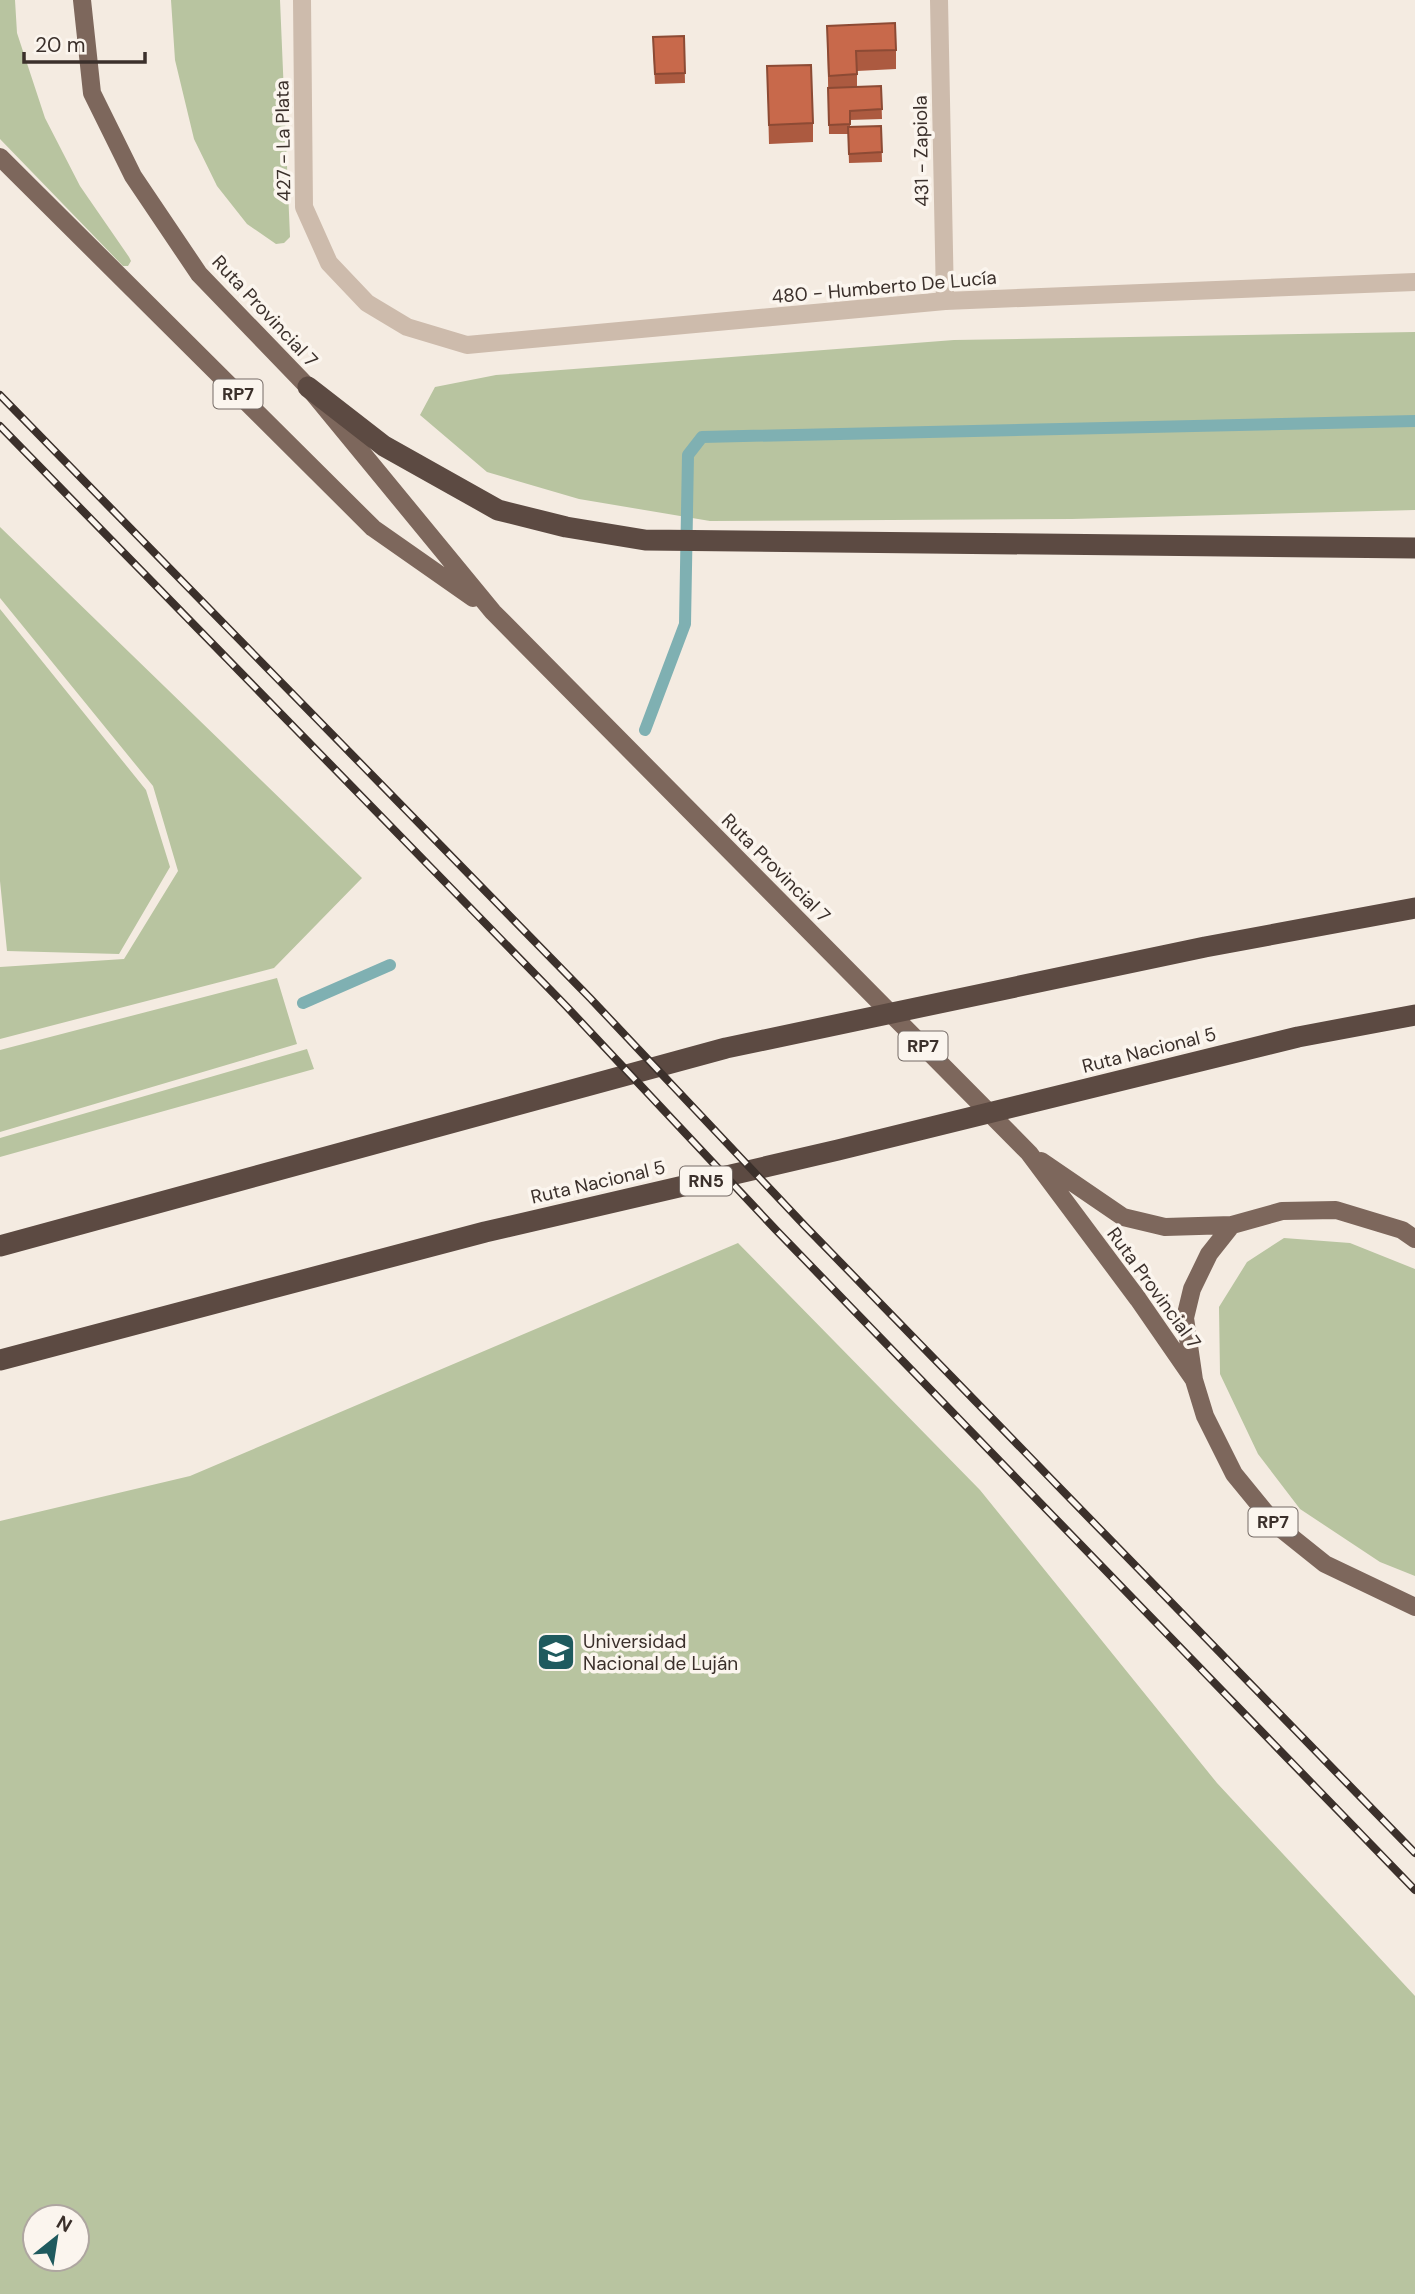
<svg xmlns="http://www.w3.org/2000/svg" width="1415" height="2294" font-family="'DM Sans',sans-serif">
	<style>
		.green { fill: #b8c4a0; fill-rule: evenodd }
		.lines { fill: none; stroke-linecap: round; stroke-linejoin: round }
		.stream { stroke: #7fb0b2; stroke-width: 12 }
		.minor { stroke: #cdbbac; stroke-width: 18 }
		.tertiary { stroke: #cdbbac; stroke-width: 18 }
		.primary { stroke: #7d675c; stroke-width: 18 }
		.motorway { stroke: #5c4a42; stroke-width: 21 }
		.rail-casing { stroke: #3b302b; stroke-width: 8 }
		.rail { stroke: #fbf5ee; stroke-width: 5; stroke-dasharray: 16; stroke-linecap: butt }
		.wall { fill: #ac5a40 }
		.building { fill: #c8694b; stroke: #8c4a34; stroke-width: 2 }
		.labels { text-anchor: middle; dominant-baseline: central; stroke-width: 7; stroke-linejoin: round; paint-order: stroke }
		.shield { fill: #fbf5ee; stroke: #756b66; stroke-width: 2 }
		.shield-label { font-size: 18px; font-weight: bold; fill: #3b302b }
		.street-label { font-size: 19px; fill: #3b302b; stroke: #fbf5ee }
		.poi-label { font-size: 19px; fill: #3b302b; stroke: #fbf5ee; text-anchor: start }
	</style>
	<rect width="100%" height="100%" fill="#f4ebe1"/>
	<path class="green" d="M0,0H15L17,33L45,118L80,186L129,257L131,261L128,266H123L0,139Z
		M171,0H280L290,237L284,243L276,244L247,224L217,186L194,139L175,60Z
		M1415,332V510L1072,519L710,521L579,499L487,472L420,415L435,387L496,375L954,340Z
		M0,527L362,878L274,968L0,1039V967L124,959L178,871L153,786L0,598Z
		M0,609L146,790L170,867L119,954L7,951L0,881Z
		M277,978L297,1044L0,1132V1050Z
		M307,1049L314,1069L0,1157V1138Z
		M1284,1238L1350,1243L1415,1269V1576L1380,1562L1300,1509L1258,1454L1220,1374L1219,1307L1247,1262Z
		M738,1243L980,1490L1217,1783L1415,1996V2294H0V1521L190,1476ZM35,2217H77V2259H35Z"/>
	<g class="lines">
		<path class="stream" d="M645,730L685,624L688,455L702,437L1415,421
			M303,1003L390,965"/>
		<path class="minor" d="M939,0L945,301"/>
		<path class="tertiary" d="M302,0L304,207L329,263L367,303L407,327L467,345L945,301L1415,282"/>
		<path class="primary" d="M82,0L92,93L133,176L199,274L308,387L493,612L1029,1153L1138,1299L1194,1380
			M0,157L373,528L473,598
			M1041,1161L1123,1217L1165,1227L1232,1225L1282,1211L1336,1210L1402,1230L1415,1239
			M1232,1225L1209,1254L1192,1289L1185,1318L1194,1380L1205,1416L1234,1474L1275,1524L1325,1564L1415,1607"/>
		<path class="motorway" d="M308,387L384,446L498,510L566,527L645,540L1415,548
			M0,1246L726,1048L1205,947L1415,908
			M0,1360L485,1232L838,1150L1298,1037L1415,1015"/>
		<g class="rail-casing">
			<path id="rail" d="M0,395L590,998L805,1226L1415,1853
				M0,426L566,1006L776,1230L1415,1890"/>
		</g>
		<use href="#rail" class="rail"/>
	</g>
	<path class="wall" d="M827,26L896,50V69L857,71V86H881L882,119L850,120V127L881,126L882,162L849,163L848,134H829Z
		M684,36L685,83L655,84L653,47Z
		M767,66L813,123V142L769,144Z"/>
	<path class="building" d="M895,23L896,50L856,51L857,74L829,76L827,26Z
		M684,36L685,73L655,74L653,37Z
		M811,65L813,123L769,125L767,66Z
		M881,86L882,109L850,111V124L829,125L828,88Z
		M881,126L882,152L849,154L848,127Z"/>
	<defs>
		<g id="university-square" transform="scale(2.0125)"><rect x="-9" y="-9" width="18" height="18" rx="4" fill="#1f5a5e" stroke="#fbf5ee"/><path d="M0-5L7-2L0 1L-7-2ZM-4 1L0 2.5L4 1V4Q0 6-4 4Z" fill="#fff"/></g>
	</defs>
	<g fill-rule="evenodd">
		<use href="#university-square" x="556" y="1652"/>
	</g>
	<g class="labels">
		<g class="shield">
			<rect x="213.5" y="379.5" width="49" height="29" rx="5"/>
			<rect x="898.5" y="1031.5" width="49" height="29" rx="5"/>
			<rect x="680" y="1166.5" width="52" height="29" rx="5"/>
			<rect x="1248.5" y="1507.5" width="49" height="29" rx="5"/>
		</g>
		<g class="shield-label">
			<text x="238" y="394">RP7</text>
			<text x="923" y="1046">RP7</text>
			<text x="706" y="1181">RN5</text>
			<text x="1273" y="1522">RP7</text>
		</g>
		<g class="street-label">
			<text transform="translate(283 141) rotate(-91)">427 - La Plata</text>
			<text transform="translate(921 151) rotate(-91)">431 - Zapiola</text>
			<text transform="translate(884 287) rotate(-5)">480 - Humberto De Lucía</text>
			<text transform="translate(265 311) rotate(47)">Ruta Provincial 7</text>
			<text transform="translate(776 868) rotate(45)">Ruta Provincial 7</text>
			<text transform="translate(1149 1050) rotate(-14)">Ruta Nacional 5</text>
			<text transform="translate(598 1182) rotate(-13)">Ruta Nacional 5</text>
			<text transform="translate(1154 1288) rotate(54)">Ruta Provincial 7</text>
		</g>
		<g class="poi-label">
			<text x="583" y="1641">Universidad<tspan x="583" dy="22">Nacional de Luján</tspan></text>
		</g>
	</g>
	<g transform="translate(56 2238) rotate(30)"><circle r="33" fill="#fbf5ee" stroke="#aea6a0" stroke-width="2"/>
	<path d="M0-5L12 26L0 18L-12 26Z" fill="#1f5a5e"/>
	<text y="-10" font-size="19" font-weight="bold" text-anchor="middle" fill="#3b302b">N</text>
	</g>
	<path d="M24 52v10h121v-10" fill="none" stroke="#3b302b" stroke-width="3.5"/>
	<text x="35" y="52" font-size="21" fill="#3b302b" stroke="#fbf5ee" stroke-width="5" paint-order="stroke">20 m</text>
</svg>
